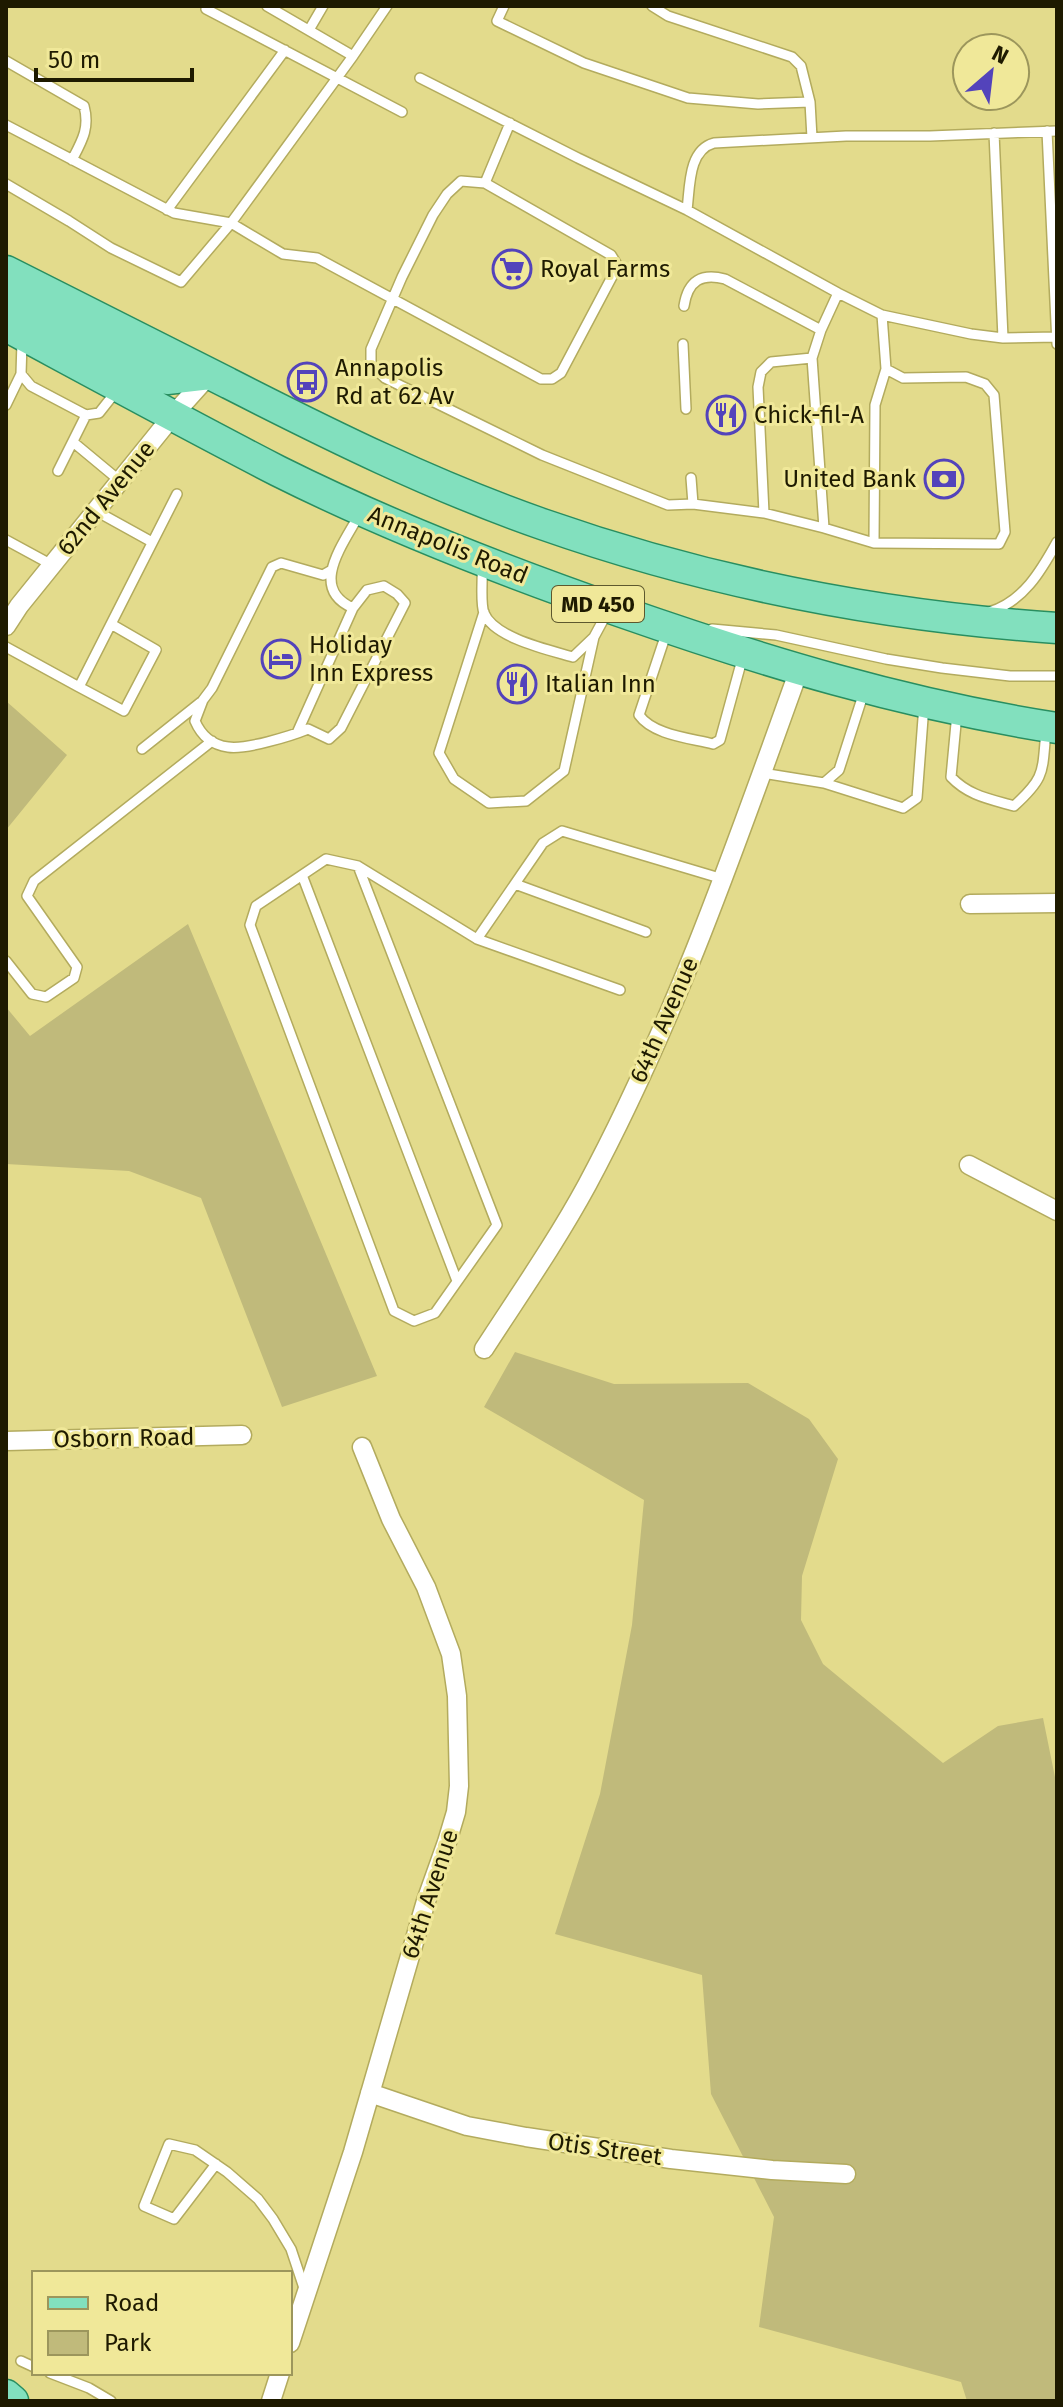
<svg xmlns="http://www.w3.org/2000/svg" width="1063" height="2407" font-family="'Fira Sans',sans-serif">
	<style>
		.green { fill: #c0ba7b }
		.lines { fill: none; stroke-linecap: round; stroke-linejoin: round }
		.lane-casing { stroke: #b3ab5e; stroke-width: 12 }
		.street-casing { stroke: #b3ab5e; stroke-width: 21 }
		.primary-casing { stroke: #298e60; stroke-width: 33 }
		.lane { stroke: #fff; stroke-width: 9 }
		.street { stroke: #fff; stroke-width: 18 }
		.primary { stroke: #82e0be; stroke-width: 30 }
		.labels { text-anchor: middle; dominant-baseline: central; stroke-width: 6; stroke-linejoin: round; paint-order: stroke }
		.shield { fill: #f0e899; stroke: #5d582e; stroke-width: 2 }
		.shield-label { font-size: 22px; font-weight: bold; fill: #1e1a00 }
		.poi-label { font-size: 24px; fill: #1e1a00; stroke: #f0e899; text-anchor: start }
		.street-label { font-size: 24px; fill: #1e1a00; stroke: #f0e899 }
	</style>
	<rect width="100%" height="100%" fill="#e3db8c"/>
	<path class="green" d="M6,701L67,755L6,830Z
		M188,924L377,1376L282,1407L201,1198L129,1171L6,1164V1007L30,1036Z
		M515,1352L614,1384L748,1383L809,1419L838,1459L802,1576L801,1620L823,1664L943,1763L998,1726L1043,1718L1057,1787V2401H967L961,2382L759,2327L774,2217L711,2094L702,1975L555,1934L600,1794L632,1625L644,1500L484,1407Z"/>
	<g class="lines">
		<g class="lane-casing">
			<path id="lane" d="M504,6L497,21L584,63L688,98L758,104L810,102
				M652,6L668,16L792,57L801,66L810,102L812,138
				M206,9L402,112
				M309,30L323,6
				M353,56L387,6
				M6,61L84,106C90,128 82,141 72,160
				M420,78L578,158L687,210L838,293L882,315L971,334L1003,338L1057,337
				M510,123L485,183L461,181L447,194L433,215L402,277L371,349V365L385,378L542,455L668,505L693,504L764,513L824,528
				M6,125L174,213L231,223L283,254L317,258L541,379H552L561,373L614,273L616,263L611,255L485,183
				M1047,131L1057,344
				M994,133L1003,338
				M6,184L69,221L111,248L181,282L231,223L353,56L267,6
				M167,210L285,50
				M687,210C690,187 688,150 714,143L846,136H930L1057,131
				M838,293L821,330L812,358L824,528L874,543L999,544L1005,532L994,395L985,384L966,377L903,378L886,369
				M684,306C688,280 702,273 725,279L821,330
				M22,342L21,374L31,386L86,415L99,413L118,389
				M683,344L686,409
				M6,405L21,374
				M73,442L120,481
				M58,471L86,415
				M691,478L693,504
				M96,511L152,542
				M764,513L758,387L761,372L771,362L812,358
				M6,540L52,565
				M874,543L875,405L886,369L882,315
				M482,568C483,579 480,603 484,613C494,638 549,650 573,657L594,637L608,611
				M353,608C307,588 345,542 360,513
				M484,612L439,753L454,779L489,803L526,801L564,771L594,637
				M989,612C1023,602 1041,571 1057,542
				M712,629L776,635L886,659L942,668L1010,676H1057
				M667,631L639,715C653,735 690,738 713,744L720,740L743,656
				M6,647L79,687L177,494
				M79,687L124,711L156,650L111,624
				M957,713L951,777C969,796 990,799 1014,806C1046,777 1042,772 1046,731
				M297,733L353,608L367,590L384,586L397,594L405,603L341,728L329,739L308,729C291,736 245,750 228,747C212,745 201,735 195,721L203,700L212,688L272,567L281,563L323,575L330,571
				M142,749L201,702
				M762,773L824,783L839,770L864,692
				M824,783L903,808L917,798L924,705
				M358,866L497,1225L435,1313L414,1321L394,1311L250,925L256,906L326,859L358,866L477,939L543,843L562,831L723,879
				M302,875L457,1281
				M515,884L646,932
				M477,939L620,990
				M6,961L32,994L46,997L74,978L77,967L27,896L34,881L212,741
				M216,2164L174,2219L144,2206L169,2144L195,2150L227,2172L258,2199L273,2219L291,2249L305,2291
				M21,2361L34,2367
				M50,2373L89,2388L111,2401"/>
		</g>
		<g class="street-casing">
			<path id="street" d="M6,626L19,606L174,414L210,374
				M970,904L1057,903
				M969,1165L1057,1211
				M484,1349C519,1295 556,1242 587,1185C675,1021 736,845 799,670
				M6,1441L242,1435
				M370,2093L467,2126L526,2137L671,2159L772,2170L846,2174
				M290,2343L353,2152L426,1901L447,1842L456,1812L459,1786L457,1696L451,1654L426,1587L391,1519L362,1447
				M271,2401L280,2373"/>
		</g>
		<g class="primary-casing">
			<path id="primary" d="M6,271C80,309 154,346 228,383C330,435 433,486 542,524C707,582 883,616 1057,628
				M6,297L167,379L210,374
				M6,326C97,375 187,424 278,471C388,526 504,571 619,611C762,661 907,705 1057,728
				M6,2395L13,2401"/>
		</g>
		<use href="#lane" class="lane"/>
		<use href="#street" class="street"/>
		<use href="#primary" class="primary"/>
	</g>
	<defs>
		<g id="supermarket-ring" transform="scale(2)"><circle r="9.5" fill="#f0e899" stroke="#5343bb" stroke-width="1.5"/><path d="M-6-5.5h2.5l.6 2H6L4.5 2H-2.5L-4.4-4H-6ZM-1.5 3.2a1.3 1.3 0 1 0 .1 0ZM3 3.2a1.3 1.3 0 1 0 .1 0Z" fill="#5343bb"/></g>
		<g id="bus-ring" transform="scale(2)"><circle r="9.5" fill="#f0e899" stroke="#5343bb" stroke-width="1.5"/><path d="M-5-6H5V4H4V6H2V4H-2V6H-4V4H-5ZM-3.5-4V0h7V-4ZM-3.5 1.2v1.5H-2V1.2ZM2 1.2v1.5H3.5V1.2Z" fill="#5343bb"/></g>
		<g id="restaurant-ring" transform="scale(2)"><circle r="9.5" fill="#f0e899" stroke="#5343bb" stroke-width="1.5"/><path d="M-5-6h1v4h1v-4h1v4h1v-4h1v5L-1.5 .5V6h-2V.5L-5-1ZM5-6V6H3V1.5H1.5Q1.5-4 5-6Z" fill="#5343bb"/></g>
		<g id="bank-ring" transform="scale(2)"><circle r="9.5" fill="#f0e899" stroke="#5343bb" stroke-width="1.5"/><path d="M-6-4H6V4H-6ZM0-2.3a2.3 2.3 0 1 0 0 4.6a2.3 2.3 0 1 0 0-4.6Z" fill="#5343bb"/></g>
		<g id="hotel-ring" transform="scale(2)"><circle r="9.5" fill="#f0e899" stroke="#5343bb" stroke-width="1.5"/><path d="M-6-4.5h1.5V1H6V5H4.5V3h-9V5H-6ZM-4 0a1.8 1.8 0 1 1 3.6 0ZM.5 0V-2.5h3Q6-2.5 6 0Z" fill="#5343bb"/></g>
	</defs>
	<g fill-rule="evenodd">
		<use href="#supermarket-ring" x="512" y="269"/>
		<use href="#bus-ring" x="307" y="382"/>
		<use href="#restaurant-ring" x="726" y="415"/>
		<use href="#bank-ring" x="944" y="479"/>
		<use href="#hotel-ring" x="281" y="659"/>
		<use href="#restaurant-ring" x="517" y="684"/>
	</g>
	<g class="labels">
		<rect class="shield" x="552" y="586" width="92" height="36" rx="6"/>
		<g class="shield-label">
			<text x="598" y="604">MD 450</text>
		</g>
		<g class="poi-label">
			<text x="540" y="269">Royal Farms</text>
			<text x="335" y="368">Annapolis<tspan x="335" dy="28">Rd at 62 Av</tspan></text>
			<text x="754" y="415">Chick-fil-A</text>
			<text x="916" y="479" text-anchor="end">United Bank</text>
			<text x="309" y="645">Holiday<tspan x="309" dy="28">Inn Express</tspan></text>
			<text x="545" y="684">Italian Inn</text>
		</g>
		<g class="street-label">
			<text transform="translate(106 498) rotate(-51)">62nd Avenue</text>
			<text transform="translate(448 545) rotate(22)">Annapolis Road</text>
			<text transform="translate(664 1020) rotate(-66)">64th Avenue</text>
			<text transform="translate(124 1438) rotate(-1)">Osborn Road</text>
			<text transform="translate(430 1894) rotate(-72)">64th Avenue</text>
			<text transform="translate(605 2149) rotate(8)">Otis Street</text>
		</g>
	</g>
	<rect width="1063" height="2407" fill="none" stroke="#1e1a00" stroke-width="16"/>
	<rect x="32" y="2271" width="260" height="104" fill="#f0e899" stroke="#9c965c" stroke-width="2"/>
	<rect x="48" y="2297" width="40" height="12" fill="#82e0be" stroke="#9c965c" stroke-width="2"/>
	<text x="104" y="2311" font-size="24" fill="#1e1a00">Road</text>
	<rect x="48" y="2331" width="40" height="24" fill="#c0ba7b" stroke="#9c965c" stroke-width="2"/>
	<text x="104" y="2351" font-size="24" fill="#1e1a00">Park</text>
	<g transform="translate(991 72) rotate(28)"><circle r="38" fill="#f0e899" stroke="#9c965c" stroke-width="2"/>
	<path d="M0-6L14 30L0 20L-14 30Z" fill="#5343bb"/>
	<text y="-12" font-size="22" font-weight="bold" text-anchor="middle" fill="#1e1a00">N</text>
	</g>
	<path d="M36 68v12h156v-12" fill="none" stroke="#1e1a00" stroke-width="4"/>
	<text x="48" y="68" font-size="24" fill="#1e1a00" stroke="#f0e899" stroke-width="6" paint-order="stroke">50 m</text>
</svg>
